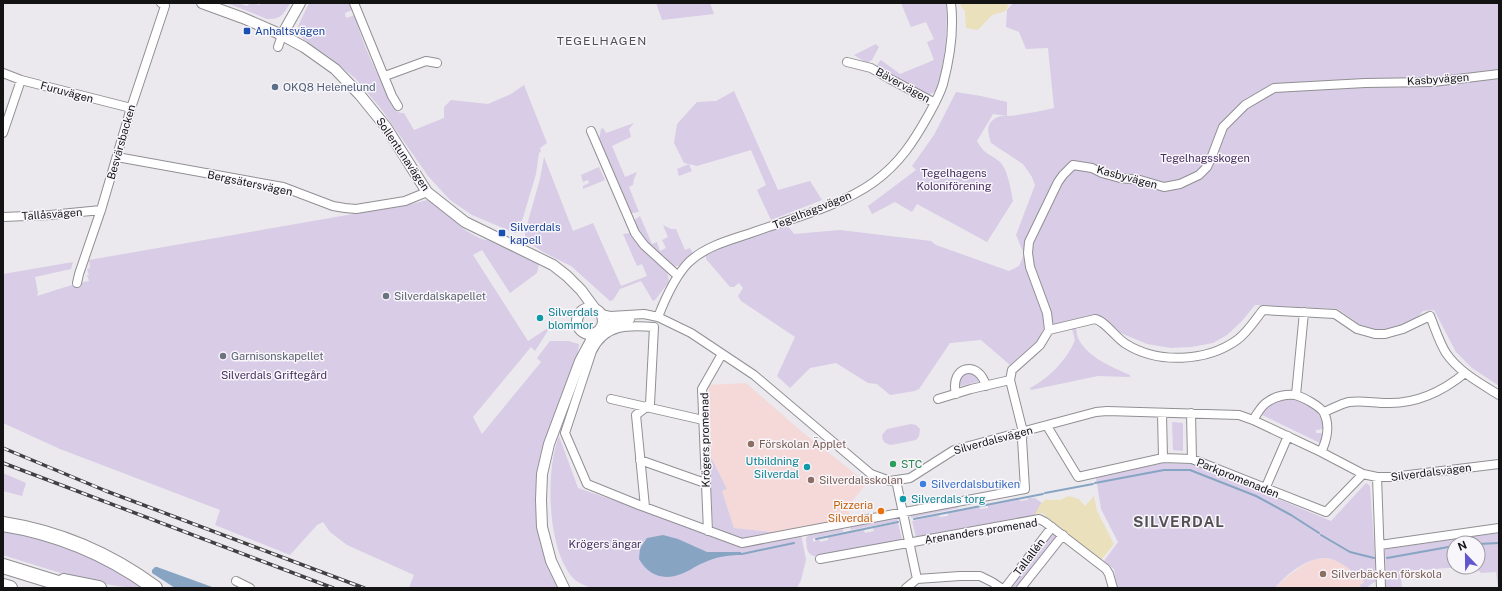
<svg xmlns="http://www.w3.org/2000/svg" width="1502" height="591" font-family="'Public Sans',sans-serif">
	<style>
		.education { fill: #f4d9d8 }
		.green { fill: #d8cce6 }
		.sand { fill: #eae0bb }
		.water { fill: #87a5c3 }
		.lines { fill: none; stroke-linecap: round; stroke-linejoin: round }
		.stream { stroke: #87a5c3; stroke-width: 2 }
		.minor-casing { stroke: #918f93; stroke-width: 10 }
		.tertiary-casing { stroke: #918f93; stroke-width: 12 }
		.motorway-casing { stroke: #918f93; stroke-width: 16 }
		.minor { stroke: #fff; stroke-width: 8 }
		.tertiary { stroke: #fff; stroke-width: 10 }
		.motorway { stroke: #fff; stroke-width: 14 }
		.rail-casing { stroke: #403f41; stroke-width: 3.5 }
		.rail { stroke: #f8f6fb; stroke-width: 2; stroke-dasharray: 6; stroke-linecap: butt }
		.transit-dot { fill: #1a4fb4; stroke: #f8f6fb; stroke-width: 1.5 }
		.service-dot { fill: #5c6f8a; stroke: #f8f6fb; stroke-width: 1.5 }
		.worship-dot { fill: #6b7280; stroke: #f8f6fb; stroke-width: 1.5 }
		.culture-dot { fill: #0f9aa8; stroke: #f8f6fb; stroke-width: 1.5 }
		.education-dot { fill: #8d6e63; stroke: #f8f6fb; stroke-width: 1.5 }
		.leisure-dot { fill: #2e9e5b; stroke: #f8f6fb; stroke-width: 1.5 }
		.shop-dot { fill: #3f7fe0; stroke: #f8f6fb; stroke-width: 1.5 }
		.food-dot { fill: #e8710a; stroke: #f8f6fb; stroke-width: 1.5 }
		.labels { text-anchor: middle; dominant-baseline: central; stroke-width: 3; stroke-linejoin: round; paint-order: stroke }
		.transit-label { font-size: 11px; fill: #164399; stroke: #f8f6fb; text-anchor: start }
		.street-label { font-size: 11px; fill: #131314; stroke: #f8f6fb }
		.service-label { font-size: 11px; fill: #4e5e75; stroke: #f8f6fb; text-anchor: start }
		.park-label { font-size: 11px; fill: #462d5e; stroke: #f8f6fb }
		.worship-label { font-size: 11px; fill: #5b616d; stroke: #f8f6fb; text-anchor: start }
		.culture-label { font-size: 11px; fill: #0d838f; stroke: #f8f6fb; text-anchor: start }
		.education-label { font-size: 11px; fill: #785e54; stroke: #f8f6fb; text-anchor: start }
		.leisure-label { font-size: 11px; fill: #27864d; stroke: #f8f6fb; text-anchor: start }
		.shop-label { font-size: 11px; fill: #366cbe; stroke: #f8f6fb; text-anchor: start }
		.food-label { font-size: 11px; fill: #c56008; stroke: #f8f6fb; text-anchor: end }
		.neighbourhood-label { font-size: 12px; letter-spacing: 1px; fill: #535154; stroke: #f8f6fb }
		.district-label { font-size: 15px; font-weight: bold; letter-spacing: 1px; fill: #535154; stroke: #f8f6fb }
	</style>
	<rect width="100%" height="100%" fill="#ebe9ed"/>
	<path class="education" d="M746,383L801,431L867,483L848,506L850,521L780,533L734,528L722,491L727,489L711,457L709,385Z
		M1326,558L1338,561L1361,578L1364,582L1360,585L1361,588H1275L1287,577L1300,567L1315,559Z"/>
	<path class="green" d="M227,3H237L247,6L251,3L260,5V3H290C284,14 280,20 267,19Z
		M309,3H350L352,10L345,13L346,18L355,15C361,41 373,64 384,88C387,96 390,104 396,110C399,113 401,113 404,113L414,130L444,118V107L451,100L488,104L511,94L524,85L547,143L540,148L541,151L539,153L536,174L519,231L515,233L472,215L450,200L428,176L382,110L356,79L332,59L304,40L299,32L298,26Z
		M656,3H710L714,14L662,20Z
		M901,3H946C948,32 945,59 938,87C936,91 933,94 928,94L879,69L877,66L879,62L881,60L900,74L934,60L927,42L934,39L926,22L911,27Z
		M1013,3H1499V386L1472,368L1456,352L1434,310L1423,311L1416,319L1404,324L1390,329L1376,330L1363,327L1338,309L1255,305L1242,321L1227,335L1213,343L1191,347L1171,348L1147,344L1116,331L1096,316L1044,327L1039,339L1010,365L981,340L950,343L919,389L915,391L890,395L877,384L868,383L836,363L810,368L790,388L777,376L795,337L741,301L738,296L743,288L739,283L734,287H730L706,259V255L727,243L786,223L794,234L840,230L931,241L936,245L1009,271L1019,266L1024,254L1016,235L1035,185L1032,177L1023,164L991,143C989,136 985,126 993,120C998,114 1010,117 1017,115C1029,113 1042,111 1054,108L1048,48L1026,49L1019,32L1006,27L1007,10Z
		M876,44L879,47L872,60L867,63L854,55Z
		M734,91L778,190L810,181L822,200L771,220L757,190L766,185L751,150L697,166L689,164L692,171L679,176L677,169L689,164L684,163L674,143L677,124L697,102L716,101Z
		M956,92L981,96L1007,102V116L993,114L977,141C985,156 990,153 1000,162C1008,170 1011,190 1013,201L987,242L917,204L912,212L895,202L872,214L868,206L916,170L912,166L934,135Z
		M634,123L629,129L631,137L612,146L625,177L637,172L634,179L633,185L629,187L639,212L632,213L629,212L599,140L601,129L603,128L606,133Z
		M544,157L573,231L593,223L621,286L647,276L642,264L637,266L623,234L630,233L649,256L666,270L668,276L669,282L655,300L653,301L641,281L620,289L613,300L610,301L571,266L543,252L525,240V232L540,179Z
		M599,167L605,180L583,189V186L589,183L588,180L583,182L581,175Z
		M427,200L434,202L465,230L479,238L490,241L533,260L539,264L537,273L510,293L482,250L473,255L528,341L548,328L549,329L535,351L531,347L473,417L482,434L541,362L537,358L550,341H568L579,344L577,357L545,447V557L558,588H409L414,575L347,545L330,532L323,522L317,525L290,555L215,525L220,510L60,449L3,423V274L73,262L71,269L35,277L38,293L37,296C54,291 72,284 89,281L87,275H89L87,269L90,268L89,260L416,203Z
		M640,216L652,244L657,242L660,251L666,248L662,240L668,237L663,225L671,229H676L685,250L690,248L693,254C687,259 681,268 673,266C661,256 636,237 633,221Z
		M1076,328C1077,332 1077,337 1079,340C1089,358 1112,367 1130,375V377L1098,376L1031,390L1030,388C1049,378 1067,360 1075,340L1072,329Z
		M972,372L981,381L957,387L960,375Z
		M1293,398C1310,402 1321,411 1324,429L1316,430V433H1324L1322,444L1262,415C1269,404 1279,399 1293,398Z
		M1172,422L1183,423V451L1173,450Z
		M911,424L916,425L920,429L919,436L916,440L891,445C885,444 882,441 882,435L887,429Z
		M559,436L578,488L743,545L801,534L806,560L801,580L797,588H591C585,585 578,583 574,579C547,551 545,471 559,436Z
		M711,457L727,489L722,491L734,528L780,533L742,540L713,527L709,459Z
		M1163,463L1195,464L1331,521L1366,483L1370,486L1374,542L1376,581L1366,588H1361L1360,585L1364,582C1359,575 1352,571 1345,566C1339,562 1332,558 1325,558C1306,558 1287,574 1275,588H1117L1114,569L1104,561L1118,542L1101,509L1096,478Z
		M3,473L26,483L22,496L3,491Z
		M1028,498H1035L1042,503L1035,515L916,537L912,521L939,515L940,517L948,516V513L979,507L980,509L988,508V505L1019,499L1020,501L1028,500Z
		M958,506L959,508L911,518V515Z
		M897,518L898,521L851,530L850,527Z
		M898,523L902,540L817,557C806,555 807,548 806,538L810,534H813L843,529V532L814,538L813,539V542L819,539L820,542L828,540V537L864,530L865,533L874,531L873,528Z
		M3,529L30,535L92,556L146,588C98,588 49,569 3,555Z
		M1499,533V588H1498L1496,572L1481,573L1475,567H1478V543H1454V567H1463L1405,571L1401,575L1402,588H1386L1385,549Z
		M1051,534H1054L1056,537L1018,588H1014L1010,585Z"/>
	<path class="sand" d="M960,3H1008L1007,10L1003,12L992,15L978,30L966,28L965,11L962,8Z
		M1068,496L1079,499L1085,506L1094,496L1097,511L1114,544L1101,560L1042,513L1035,515L1039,506L1046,499C1049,501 1055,499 1061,500Z"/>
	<path class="water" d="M663,535L678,539L707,552H741L742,555C728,555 715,557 703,563C695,566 688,572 681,574C663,581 648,575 639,559L640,548L647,538Z
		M155,567H157L215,588H175L152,573V570Z"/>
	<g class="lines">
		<path class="stream" d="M1095,483L1164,470H1190L1256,496L1291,515L1319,533
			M1045,493L1093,484
			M914,519L1043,494
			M1321,535L1350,552L1374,558
			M816,539L898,522
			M1478,544L1499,543
			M742,554L794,543
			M1387,558L1454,546"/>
		<g class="minor-casing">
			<path id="minor" d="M354,3L392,96L398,106
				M278,47L282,35
				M847,62L871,68L890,79L935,103
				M3,73L21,80L131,108
				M385,76L426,61L437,63
				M591,131L635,233L644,245L678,276
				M3,133L21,80
				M117,157L283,187L333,206L345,208L356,209L405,201L427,192
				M3,217L50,215L101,210
				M77,283L79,274L101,210L131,108L165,6L161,3
				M601,314L610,316L644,314L658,317L691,333L754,375L871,474L890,481L910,478L954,450L1096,412L1107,411L1239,415L1253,420L1321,452L1363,474L1377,477H1392L1499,464
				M658,317C665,299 675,276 689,262C706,246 730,240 751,233C790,219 841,206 874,182C900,163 914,141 929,114C934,105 940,94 943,84C950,58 954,29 951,3
				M600,328L614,322L630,319
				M1049,330L1095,319C1105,321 1116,338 1126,344C1158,364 1206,362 1237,340C1247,333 1255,320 1263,310L1335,314L1357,329L1375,334H1385L1403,329L1430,316C1435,328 1439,342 1446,353C1459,372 1480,383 1499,395
				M956,394C949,366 979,359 986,386
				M1296,395L1304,312
				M611,399L703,420
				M938,399L971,389L1010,380
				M1324,412C1332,409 1340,404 1349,402C1361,400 1374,403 1386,403C1416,404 1442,392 1465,373
				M1162,413L1163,458
				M1191,413L1192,459
				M1253,420C1258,413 1261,405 1269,401C1276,396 1287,394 1295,395C1303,397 1320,406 1324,413C1330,425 1327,440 1321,452
				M1047,426L1078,477L1163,458L1192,459L1326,512L1363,474
				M640,460L705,483
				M1377,477L1381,588
				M896,480L917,579
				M1265,489L1288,436
				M645,507L636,415L650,404L654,327C628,325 605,324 592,351L565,433L587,484L639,505L742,543L1025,489L1022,439L1023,432L1010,380L1012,370L1040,345L1049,330L1047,313L1030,267L1028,253L1029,242L1058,182L1063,175L1073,165L1092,168L1102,173L1120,178L1140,180L1164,187L1180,184L1199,175L1207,167L1212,156L1223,127L1245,105L1274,88L1365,83L1433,82L1499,74
				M708,531L702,389L722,354
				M1380,545L1499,528
				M820,559L1039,519L1045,522L1106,569L1109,574L1113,588
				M236,581L250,588
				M906,588L917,579L960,576H980L992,582L1001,588
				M1005,588L1052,527
				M1021,588L1063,535"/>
		</g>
		<g class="tertiary-casing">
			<path id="tertiary" d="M202,3L243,18L282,35L304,47L335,69L360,95L386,127L427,192L465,222L553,265L567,276L581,290L595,309
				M282,35L300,3
				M577 321a13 13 0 1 1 26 0a13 13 0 1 1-26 0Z
				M564,588L551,561L542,527L541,500L542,474L549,444L580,361L595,333"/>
		</g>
		<g class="motorway-casing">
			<path id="motorway" d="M3,524C60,533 109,554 155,588
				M3,566L74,588
				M64,581L99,588
				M3,586L10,588"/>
		</g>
		<use href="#minor" class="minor"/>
		<use href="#tertiary" class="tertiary"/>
		<use href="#motorway" class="motorway"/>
		<g class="rail-casing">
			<path id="rail" d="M3,448L106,491L364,588
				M3,463L333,588"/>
		</g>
		<use href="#rail" class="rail"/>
	</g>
	<g class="transit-dot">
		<rect x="243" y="27" width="8" height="8" rx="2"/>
		<rect x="498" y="229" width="8" height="8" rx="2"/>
	</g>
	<circle class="service-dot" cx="275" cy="87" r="4"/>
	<g class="worship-dot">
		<circle cx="386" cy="296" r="4"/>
		<circle cx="223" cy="356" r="4"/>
	</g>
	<g class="culture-dot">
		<circle cx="540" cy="318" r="4"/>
		<circle cx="807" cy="467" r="4"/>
		<circle cx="903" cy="499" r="4"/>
	</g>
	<g class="education-dot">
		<circle cx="751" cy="444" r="4"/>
		<circle cx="811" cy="480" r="4"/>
		<circle cx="1323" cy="574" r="4"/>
	</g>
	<circle class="leisure-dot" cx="893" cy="464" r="4"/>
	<circle class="shop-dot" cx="923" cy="484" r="4"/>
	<circle class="food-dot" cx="881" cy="511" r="4"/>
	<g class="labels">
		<g class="transit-label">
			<text x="255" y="31">Anhaltsvägen</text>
			<text x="510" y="227">Silverdals<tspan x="510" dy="13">kapell</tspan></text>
		</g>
		<g class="street-label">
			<text transform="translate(1438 79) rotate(-4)">Kasbyvägen</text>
			<text transform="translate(903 85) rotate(29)">Bävervägen</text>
			<text transform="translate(67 92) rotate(15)">Furuvägen</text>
			<text transform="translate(121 142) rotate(-74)">Besvärsbacken</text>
			<text transform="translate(403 154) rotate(56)">Sollentunavägen</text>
			<text transform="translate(1127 177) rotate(15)">Kasbyvägen</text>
			<text transform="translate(250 183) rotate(12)">Bergsätersvägen</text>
			<text transform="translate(812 210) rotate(-22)">Tegelhagsvägen</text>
			<text transform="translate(52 214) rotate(-4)">Tallåsvägen</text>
			<text transform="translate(705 440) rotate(-91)">Krögers promenad</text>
			<text transform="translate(993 440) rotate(-15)">Silverdalsvägen</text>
			<text transform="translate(1431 472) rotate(-7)">Silverdalsvägen</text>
			<text transform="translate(1238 478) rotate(22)">Parkpromenaden</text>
			<text transform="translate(981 531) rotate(-9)">Arenanders promenad</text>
			<text transform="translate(1029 557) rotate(-53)">Tallallén</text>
		</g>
		<g class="service-label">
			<text x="283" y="87">OKQ8 Helenelund</text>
		</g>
		<g class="park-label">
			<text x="1205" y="158">Tegelhagsskogen</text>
			<text x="954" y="173">Tegelhagens<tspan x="954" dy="13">Koloniförening</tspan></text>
			<text x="274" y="375">Silverdals Griftegård</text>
			<text x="605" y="544">Krögers ängar</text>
		</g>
		<g class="worship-label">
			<text x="394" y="296">Silverdalskapellet</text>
			<text x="231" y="356">Garnisonskapellet</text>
		</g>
		<g class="culture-label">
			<text x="548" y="312">Silverdals<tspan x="548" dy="13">blommor</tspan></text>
			<text x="799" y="461" text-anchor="end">Utbildning<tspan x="799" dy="13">Silverdal</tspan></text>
			<text x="911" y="499">Silverdals torg</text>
		</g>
		<g class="education-label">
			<text x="759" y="444">Förskolan Äpplet</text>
			<text x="819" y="480">Silverdalsskolan</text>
			<text x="1331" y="574">Silverbäcken förskola</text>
		</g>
		<g class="leisure-label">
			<text x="901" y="464">STC</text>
		</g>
		<g class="shop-label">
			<text x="931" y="484">Silverdalsbutiken</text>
		</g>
		<g class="food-label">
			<text x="873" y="505">Pizzeria<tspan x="873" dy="13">Silverdal</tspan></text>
		</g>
		<g class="neighbourhood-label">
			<text x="602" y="41">TEGELHAGEN</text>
		</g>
		<g class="district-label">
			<text x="1179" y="521">SILVERDAL</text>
		</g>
	</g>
	<rect width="1502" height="591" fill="none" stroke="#131314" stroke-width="8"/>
	<g transform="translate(1466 555) rotate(338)"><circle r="19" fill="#f8f6fb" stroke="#9c9b9f"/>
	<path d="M0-3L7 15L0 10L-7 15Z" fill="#6256cf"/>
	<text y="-6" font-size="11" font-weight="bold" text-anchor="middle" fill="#131314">N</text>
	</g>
</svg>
